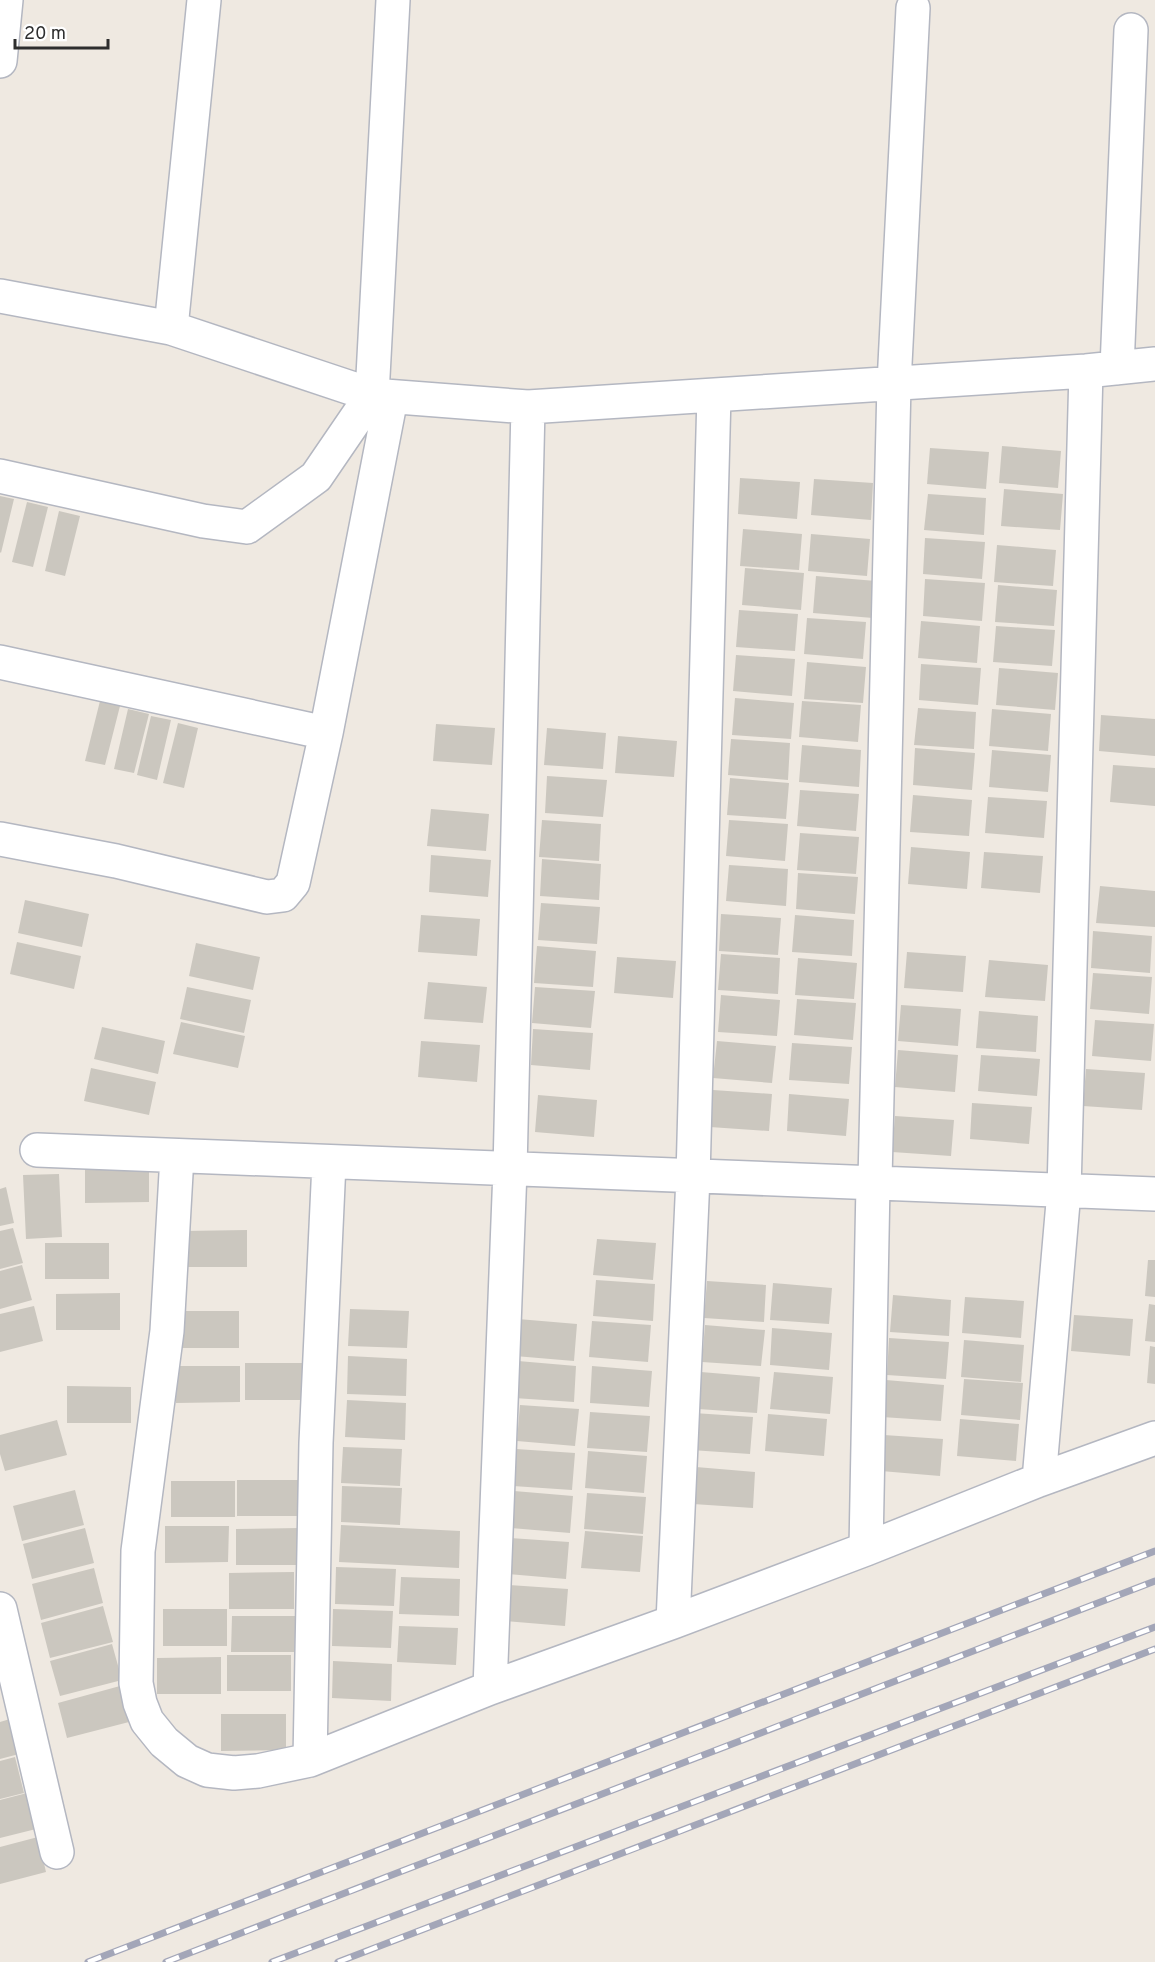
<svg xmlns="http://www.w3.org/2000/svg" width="1155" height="1962" font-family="Overpass,sans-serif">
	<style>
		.building { fill: #cbc7bf }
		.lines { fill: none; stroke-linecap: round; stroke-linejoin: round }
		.minor-casing { stroke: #b4b7c1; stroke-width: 36 }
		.minor { stroke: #fff; stroke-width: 33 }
		.rail-casing { stroke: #a3a6b8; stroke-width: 7 }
		.rail { stroke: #fff; stroke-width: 4.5; stroke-dasharray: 14; stroke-linecap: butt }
	</style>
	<rect width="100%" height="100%" fill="#efe9e1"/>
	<path class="building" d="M1002,446L1061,451L1058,488L999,483Z
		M930,448L989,452L986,489L927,484Z
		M740,478L800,482L797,519L738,514Z
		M814,479L873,483L871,520L811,515Z
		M1004,489L1063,494L1060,530L1001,526Z
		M928,494L986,498L984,535L924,530Z
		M0,496L14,499L1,553L0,552Z
		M27,502L48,507L33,567L12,562Z
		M59,511L80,516L65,576L45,571Z
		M743,529L802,534L799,570L740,566Z
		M811,534L870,539L867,576L808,571Z
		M925,538L985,542L982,579L923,574Z
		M997,545L1056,550L1053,586L994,582Z
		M745,568L804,573L801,610L742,605Z
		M816,576L876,581L873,618L813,613Z
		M925,579L985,583L982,621L923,616Z
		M998,585L1057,590L1054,626L995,622Z
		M739,610L798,614L795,651L736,647Z
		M807,618L866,622L863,659L804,654Z
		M921,621L980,626L977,663L918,658Z
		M996,626L1055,630L1052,666L993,662Z
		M736,655L795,659L792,696L733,691Z
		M807,662L866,667L863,703L804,699Z
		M921,664L981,668L978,705L919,700Z
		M999,668L1058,673L1055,710L996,705Z
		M735,698L794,703L791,739L732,735Z
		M100,701L120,706L105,765L85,761Z
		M802,701L861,705L858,742L799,737Z
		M918,708L976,712L974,749L914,745Z
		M128,709L149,714L134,773L114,769Z
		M992,709L1051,714L1048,751L989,746Z
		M1101,715L1155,719V756L1099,751Z
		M151,716L171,720L157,780L137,775Z
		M178,723L198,728L184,788L163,783Z
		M436,724L495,728L492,765L433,761Z
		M547,728L606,733L603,769L544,765Z
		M618,736L677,741L674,777L615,773Z
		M731,739L790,743L788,780L728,775Z
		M802,745L861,750L859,787L799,782Z
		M915,748L975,753L972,790L913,785Z
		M992,750L1051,755L1048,792L989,787Z
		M1113,765L1155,768V806L1110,802Z
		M547,776L607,780L603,817L545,813Z
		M730,778L789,783L786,819L727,815Z
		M800,790L859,794L856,831L797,826Z
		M913,795L972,800L969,836L910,832Z
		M988,797L1047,801L1044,838L985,833Z
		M431,809L489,814L486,851L427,846Z
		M542,820L601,824L599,861L539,857Z
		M729,820L788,824L785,861L726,856Z
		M800,833L859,837L856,874L797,870Z
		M911,847L970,852L967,889L908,884Z
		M984,852L1043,856L1040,893L981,888Z
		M431,855L491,860L488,897L429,892Z
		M542,859L601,864L599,900L540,896Z
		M729,865L788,869L786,906L726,901Z
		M798,873L858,877L855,914L796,909Z
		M1100,886L1155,891V927L1096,923Z
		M25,900L89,914L82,947L18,933Z
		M541,903L600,907L597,944L538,940Z
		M721,914L781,918L778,955L719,951Z
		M421,915L480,919L477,956L418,952Z
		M795,915L854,920L852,956L792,952Z
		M1093,931L1152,936L1150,973L1091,968Z
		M17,942L81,956L74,989L10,974Z
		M196,943L260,957L253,990L189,976Z
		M537,946L596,951L593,987L534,983Z
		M907,952L966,956L963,992L904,988Z
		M721,954L780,958L778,994L718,990Z
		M617,957L676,961L673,998L614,993Z
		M798,958L857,963L854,999L795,995Z
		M989,960L1048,965L1045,1001L985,997Z
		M1093,973L1152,977L1149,1014L1090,1009Z
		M428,982L487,987L483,1023L424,1019Z
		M187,987L251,1000L244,1033L180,1019Z
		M535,987L595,991L591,1028L532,1023Z
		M721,995L780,1000L777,1036L718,1032Z
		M797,999L856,1003L853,1040L794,1035Z
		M901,1005L961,1009L958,1046L898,1041Z
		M979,1011L1038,1016L1036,1052L976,1048Z
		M1095,1020L1154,1024L1151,1061L1092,1056Z
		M181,1022L245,1036L238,1068L173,1054Z
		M102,1027L165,1041L158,1074L94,1059Z
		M533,1029L593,1033L590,1070L531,1065Z
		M421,1041L480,1045L477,1082L418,1077Z
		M717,1041L776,1046L772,1083L713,1078Z
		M792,1043L852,1047L849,1084L789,1080Z
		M898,1050L958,1055L955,1092L895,1087Z
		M981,1055L1040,1059L1037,1096L978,1091Z
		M91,1068L156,1082L149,1115L84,1101Z
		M1086,1069L1145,1073L1142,1110L1083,1106Z
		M713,1090L772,1094L769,1131L710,1127Z
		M789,1094L849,1099L846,1136L787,1131Z
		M538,1095L597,1100L594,1137L535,1132Z
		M972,1103L1032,1107L1029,1144L970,1139Z
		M895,1116L954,1120L951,1156L892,1152Z
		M85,1166H149V1202L85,1203Z
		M59,1174L62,1237L26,1239L23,1175Z
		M6,1187L14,1223L0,1226V1189Z
		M13,1228L23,1263L0,1269V1231Z
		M247,1230V1267H183L184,1231Z
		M597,1239L656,1243L653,1280L593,1275Z
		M45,1243H109V1279H45Z
		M1148,1260H1155V1297L1145,1296Z
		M22,1265L32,1300L0,1309V1271Z
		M596,1280L655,1284L653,1321L593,1316Z
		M707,1281L766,1285L764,1322L704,1318Z
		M773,1283L832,1288L829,1324L770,1320Z
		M120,1293V1330H56V1294Z
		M893,1295L951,1300L949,1336L890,1332Z
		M965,1297L1024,1301L1021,1338L962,1333Z
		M1149,1304L1155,1305V1342L1145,1341Z
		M34,1306L43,1341L0,1352V1314Z
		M350,1309L409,1311L407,1348L348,1346Z
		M175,1311H239V1348H175Z
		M1074,1315L1133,1319L1130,1356L1071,1351Z
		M518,1319L577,1324L574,1361L515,1356Z
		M592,1321L651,1325L648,1362L589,1357Z
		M705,1325L765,1330L761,1366L702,1362Z
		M772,1328L832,1333L829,1370L770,1365Z
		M889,1338L949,1342L946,1379L887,1375Z
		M964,1340L1024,1345L1021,1382L961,1377Z
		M1150,1346L1155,1347V1384L1147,1383Z
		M348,1356L407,1359L406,1396L347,1394Z
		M518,1361L576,1366L574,1402L514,1398Z
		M245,1363H309V1400H245Z
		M176,1366H240V1402L176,1403Z
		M592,1366L652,1371L649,1407L590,1403Z
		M701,1372L760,1377L757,1413L698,1409Z
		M774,1372L833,1377L830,1414L770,1409Z
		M964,1379L1023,1383L1020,1420L961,1415Z
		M886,1380L944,1385L941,1421L882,1417Z
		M67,1386L131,1387V1423H67Z
		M347,1400L406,1403L405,1440L345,1437Z
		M520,1405L579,1409L575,1446L517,1441Z
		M590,1412L650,1416L647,1452L587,1448Z
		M694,1413L753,1417L750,1454L691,1450Z
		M768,1414L827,1419L824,1456L765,1451Z
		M960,1419L1019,1424L1016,1461L957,1456Z
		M57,1420L67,1455L5,1471L0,1454V1435Z
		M884,1435L943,1439L940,1476L881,1471Z
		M343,1447L402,1449L400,1486L341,1483Z
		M516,1449L575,1453L572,1490L513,1486Z
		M588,1451L647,1456L644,1493L585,1488Z
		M696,1467L755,1472L753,1508L693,1504Z
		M237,1480H301V1516H237Z
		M171,1481H235V1517H171Z
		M342,1486L402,1488L400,1525L341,1522Z
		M75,1490L84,1525L22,1541L13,1506Z
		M514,1491L573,1496L570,1533L511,1528Z
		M587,1493L646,1497L643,1534L584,1529Z
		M341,1525L460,1531L459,1568L339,1562Z
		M165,1526H229L228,1562L165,1563Z
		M85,1528L94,1563L32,1579L23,1544Z
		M300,1528V1565H236V1529Z
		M585,1531L643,1536L640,1572L581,1568Z
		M510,1538L569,1542L566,1579L507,1574Z
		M336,1567L396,1569L394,1606L335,1604Z
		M94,1568L103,1603L41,1620L32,1584Z
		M294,1572V1609H229V1573Z
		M401,1577L460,1579L459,1616L399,1614Z
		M509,1585L568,1589L565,1626L506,1621Z
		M103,1606L113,1642L50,1658L41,1623Z
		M163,1609H227V1646H163Z
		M333,1609L393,1611L391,1648L332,1646Z
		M232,1616H296L295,1652H231Z
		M399,1626L458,1628L456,1665L397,1662Z
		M112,1644L122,1680L60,1696L50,1661Z
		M227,1655H291V1691H227Z
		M221,1657V1694H157V1658Z
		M333,1661L392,1664L391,1701L332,1698Z
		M120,1686L129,1722L67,1738L58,1703Z
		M221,1714H286V1750L221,1751Z
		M10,1719L19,1754L0,1759V1722Z
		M15,1757L24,1793L0,1799V1761Z
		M27,1793L36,1829L0,1838V1800Z
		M38,1837L46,1872L0,1884V1847Z"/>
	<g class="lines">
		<g class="minor-casing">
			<path id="minor" d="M0,61L6,0
				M0,296L171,328L372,395L528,407L1086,371L1155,364
				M171,328L204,0
				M1117,368L1131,30
				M0,476L203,521L247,527L316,477L372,395L393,0
				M0,662L326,733
				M0,839L116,861L267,897L283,895L293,883L326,733L391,398
				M37,1150L1155,1194
				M177,1156L167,1331L138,1551L136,1683L140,1703L147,1721L164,1742L187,1761L207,1770L234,1773L258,1771L310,1760L490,1688L673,1622L866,1549L1039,1480L1155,1438
				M1039,1480L1064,1191L1086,371
				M866,1549L873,1184L875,1180L894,384L913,8
				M0,1609L57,1852
				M673,1622L693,1177L714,395
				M490,1688L510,1170L528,407
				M310,1760L316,1443L329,1163"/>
		</g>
		<use href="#minor" class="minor"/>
		<g class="rail-casing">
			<path id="rail" d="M88,1962L1155,1551
				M166,1962L1155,1581
				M272,1962L1155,1627
				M338,1962L1155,1649"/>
		</g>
		<use href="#rail" class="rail"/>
	</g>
	<path d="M15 39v9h93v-9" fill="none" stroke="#2e2e2e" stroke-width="3"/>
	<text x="24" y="39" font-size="18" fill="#2e2e2e" stroke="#ffffff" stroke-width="4.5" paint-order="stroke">20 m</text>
</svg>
